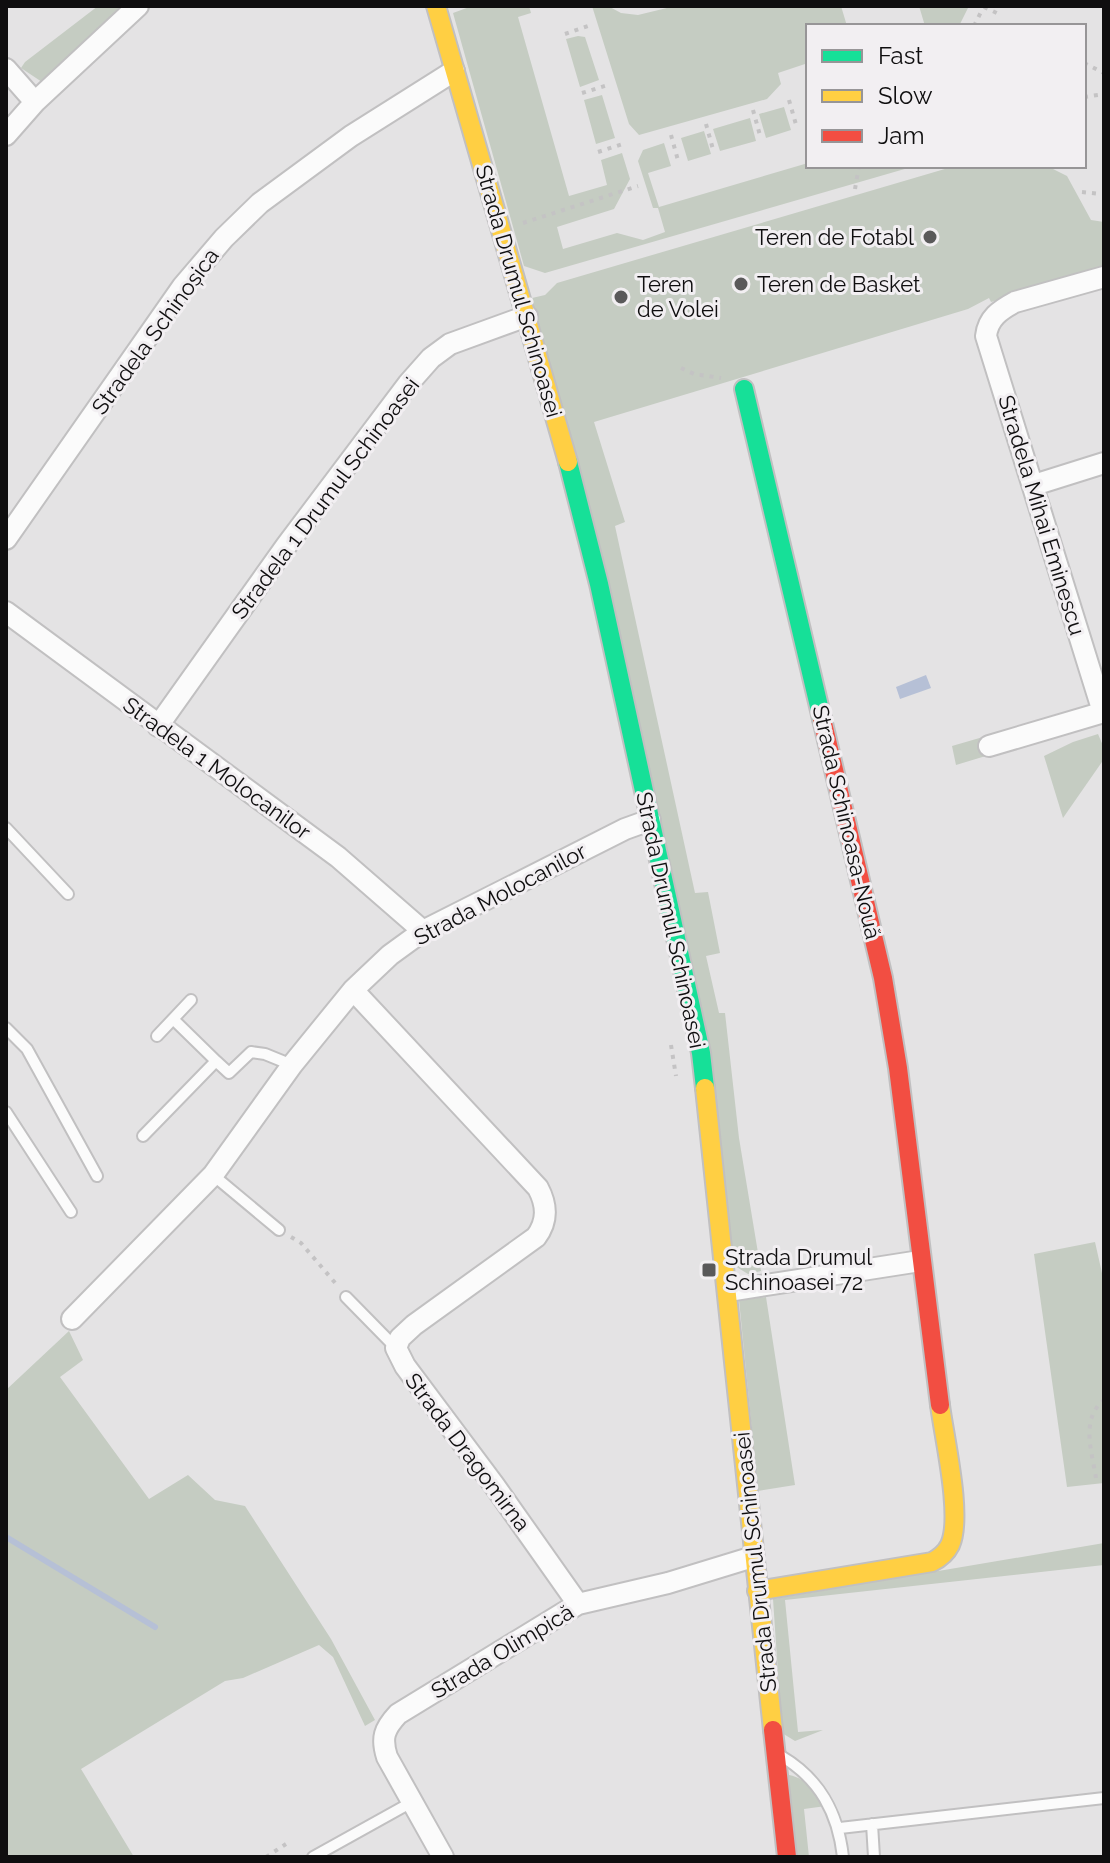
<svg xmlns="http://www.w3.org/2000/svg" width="1110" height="1863" font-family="Raleway,sans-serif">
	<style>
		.green { fill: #c5ccc2 }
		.water { fill: #b6c0d6 }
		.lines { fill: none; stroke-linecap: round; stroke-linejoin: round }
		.stream { stroke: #b6c0d6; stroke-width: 6 }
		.lane-casing { stroke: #c1c0c1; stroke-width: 14 }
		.street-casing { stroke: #c1c0c1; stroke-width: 24 }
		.fast-casing { stroke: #c1c0c1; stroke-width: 22 }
		.slow-casing { stroke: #c1c0c1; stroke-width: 22 }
		.jam-casing { stroke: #c1c0c1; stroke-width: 22 }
		.path { stroke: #c4c3c4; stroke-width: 4; stroke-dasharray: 4 6; stroke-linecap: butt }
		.lane { stroke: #fbfbfb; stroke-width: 10 }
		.street { stroke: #fbfbfb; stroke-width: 20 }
		.fast { stroke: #16e098; stroke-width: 18 }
		.slow { stroke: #ffcf43; stroke-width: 18 }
		.jam { stroke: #f24e42; stroke-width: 18 }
		.poi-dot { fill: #5a595a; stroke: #f2eff2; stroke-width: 3 }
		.labels { text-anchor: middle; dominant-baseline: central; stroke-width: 6; stroke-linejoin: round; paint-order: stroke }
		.poi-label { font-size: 22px; fill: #0f0e0f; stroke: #f2eff2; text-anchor: start }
		.street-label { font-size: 22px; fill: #0f0e0f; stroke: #f2eff2 }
	</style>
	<rect width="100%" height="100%" fill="#e4e3e4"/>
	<path class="green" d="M98,6H127C97,30 73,58 45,84L21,68L25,62Z
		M472,6H529L531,13L518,17L569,196L607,185L601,160L622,153L630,179L614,209L557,227L563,249L617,233L643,240L665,232L658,208H653L638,161L643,150L664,143L671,166L648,173L659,207L808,163V166H915L545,273L524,266L453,13Z
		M592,6H608L621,13L638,15L675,6H841L847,26H808V63L778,73L781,84L767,99L639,135L629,124Z
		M919,6H969L959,26H925Z
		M578,36L585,37L599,80L580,87L566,39Z
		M602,95L615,138L596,144L584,100Z
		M784,107L791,130L766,138L759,114Z
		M750,118L756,141L720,151L713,129Z
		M704,131L711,154L688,161L681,138Z
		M955,166H1047L1067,176L1091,220L1104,222V268L991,302L989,298L968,309L594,422L625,522L615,526L695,893L708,892L720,953L706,956L719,1013H725L739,1138L761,1271L748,1274L735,1266L532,298L545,295L557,283Z
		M1098,734L1104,748V759L1063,818L1044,756L1073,742Z
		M983,737L989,755L956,765L952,746Z
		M1095,1242L1104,1282V1483L1067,1487L1034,1254Z
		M766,1297L795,1485L758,1491L739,1300Z
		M69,1331L83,1360L60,1377L149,1499L188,1475L215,1500L245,1506L331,1639L375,1720L365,1726L333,1657L319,1645L243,1678L225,1681L81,1769L134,1857H6V1390Z
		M1104,1543V1565L785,1600L798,1732L823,1730L795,1741L782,1733L773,1599Z
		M789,1775C806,1778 817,1793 826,1806L804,1809L809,1857H793Z"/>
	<path class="water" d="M926,675L931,688L900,699L896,687Z"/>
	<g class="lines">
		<path class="stream" d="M6,1537L155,1627"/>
		<g class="lane-casing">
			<path id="lane" d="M6,828L68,894
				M173,1019L216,1061
				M6,1028L27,1049L97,1176
				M157,1036L191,1000
				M6,1112L71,1212
				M143,1136L216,1061L229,1073L251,1052L265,1054L292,1065
				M213,1175L279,1230
				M346,1297L396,1348
				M781,1756C820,1779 838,1813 843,1857
				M872,1824L874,1857
				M840,1828L1104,1798
				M313,1857L412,1802"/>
		</g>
		<g class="street-casing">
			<path id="street" d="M6,69L35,102
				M6,135L35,102L138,6
				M1034,485L1104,463
				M6,539L183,286L224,238L260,203L351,136L454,71
				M6,612L338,857L423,931
				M1103,712L986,336C988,318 1000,310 1015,302L1104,277
				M158,726L286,546L408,384L431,358L450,344L527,316
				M989,746L1104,712
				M353,990L538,1188C547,1205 548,1221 536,1237L414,1325L400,1338L396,1348L405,1366L494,1485L578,1604
				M728,1291L920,1261
				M72,1319L213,1175L292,1065L353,990L390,955L423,931L625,829L650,820
				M443,1857L387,1757C381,1738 384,1729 398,1714L578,1604L668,1583L753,1557"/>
		</g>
		<g class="fast-casing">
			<path id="fast" d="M744,389L822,719
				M568,462L599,584L701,1053L705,1088"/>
		</g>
		<g class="slow-casing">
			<path id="slow" d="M436,6L568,462
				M705,1088L773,1730
				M757,1591L932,1562C940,1558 946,1553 950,1545C963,1517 944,1437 940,1405"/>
		</g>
		<g class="jam-casing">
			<path id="jam" d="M822,719L883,978L898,1068L940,1405
				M773,1730L787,1857"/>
		</g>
		<path class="path" d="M984,7L1001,15
			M974,26L984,6
			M565,34L591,25
			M1084,63L1104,73
			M582,93L608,85
			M1084,97L1104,94
			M789,100L797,128
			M753,110L761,139
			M706,124L714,153
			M671,135L679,164
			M598,152L626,143
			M855,189L859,166
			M1082,192L1101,194
			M523,223L638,186
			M657,302L668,318
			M681,368L694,374L721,378
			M671,1045L676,1076
			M291,1237L301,1243L337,1285
			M1096,1478C1092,1452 1080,1419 1104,1400
			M266,1857L286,1844"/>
		<use href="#lane" class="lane"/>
		<use href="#street" class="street"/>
		<use href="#fast" class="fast"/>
		<use href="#slow" class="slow"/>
		<use href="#jam" class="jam"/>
	</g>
	<g class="poi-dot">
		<circle cx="930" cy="237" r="8"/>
		<circle cx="741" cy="284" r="8"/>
		<circle cx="621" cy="297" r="8"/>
		<rect x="701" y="1262" width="16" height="16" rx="4"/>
	</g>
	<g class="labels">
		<g class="poi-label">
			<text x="914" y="237" text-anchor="end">Teren de Fotabl</text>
			<text x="637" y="284">Teren<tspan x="637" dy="25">de Volei</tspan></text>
			<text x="757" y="284">Teren de Basket</text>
			<text x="725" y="1257">Strada Drumul<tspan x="725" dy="25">Schinoasei 72</tspan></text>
		</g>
		<g class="street-label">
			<text transform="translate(519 291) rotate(74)">Strada Drumul Schinoasei</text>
			<text transform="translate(155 331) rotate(-54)">Stradela Schinoșica</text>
			<text transform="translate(325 498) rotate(-53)">Stradela 1 Drumul Schinoasei</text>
			<text transform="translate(1042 515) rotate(73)">Stradela Mihai Eminescu</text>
			<text transform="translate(217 768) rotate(36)">Stradela 1 Molocanilor</text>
			<text transform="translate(847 822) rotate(77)">Strada Schinoasa-Nouă</text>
			<text transform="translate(500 894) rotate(-28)">Strada Molocanilor</text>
			<text transform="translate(671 920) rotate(78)">Strada Drumul Schinoasei</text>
			<text transform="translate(468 1452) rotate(53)">Strada Dragomirna</text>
			<text transform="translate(755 1562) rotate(-96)">Strada Drumul Schinoasei</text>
			<text transform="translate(502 1651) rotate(-31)">Strada Olimpică</text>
		</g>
	</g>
	<rect width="1110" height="1863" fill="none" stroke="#0f0e0f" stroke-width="16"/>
	<rect x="806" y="24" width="280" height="144" fill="#f2eff2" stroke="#979597" stroke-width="2"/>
	<rect x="822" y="50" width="40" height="12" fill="#16e098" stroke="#979597" stroke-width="2"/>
	<text x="878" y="64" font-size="24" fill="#0f0e0f">Fast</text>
	<rect x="822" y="90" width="40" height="12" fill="#ffcf43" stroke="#979597" stroke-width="2"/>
	<text x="878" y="104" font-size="24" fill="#0f0e0f">Slow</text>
	<rect x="822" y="130" width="40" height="12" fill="#f24e42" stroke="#979597" stroke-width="2"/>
	<text x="878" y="144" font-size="24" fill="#0f0e0f">Jam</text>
</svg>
